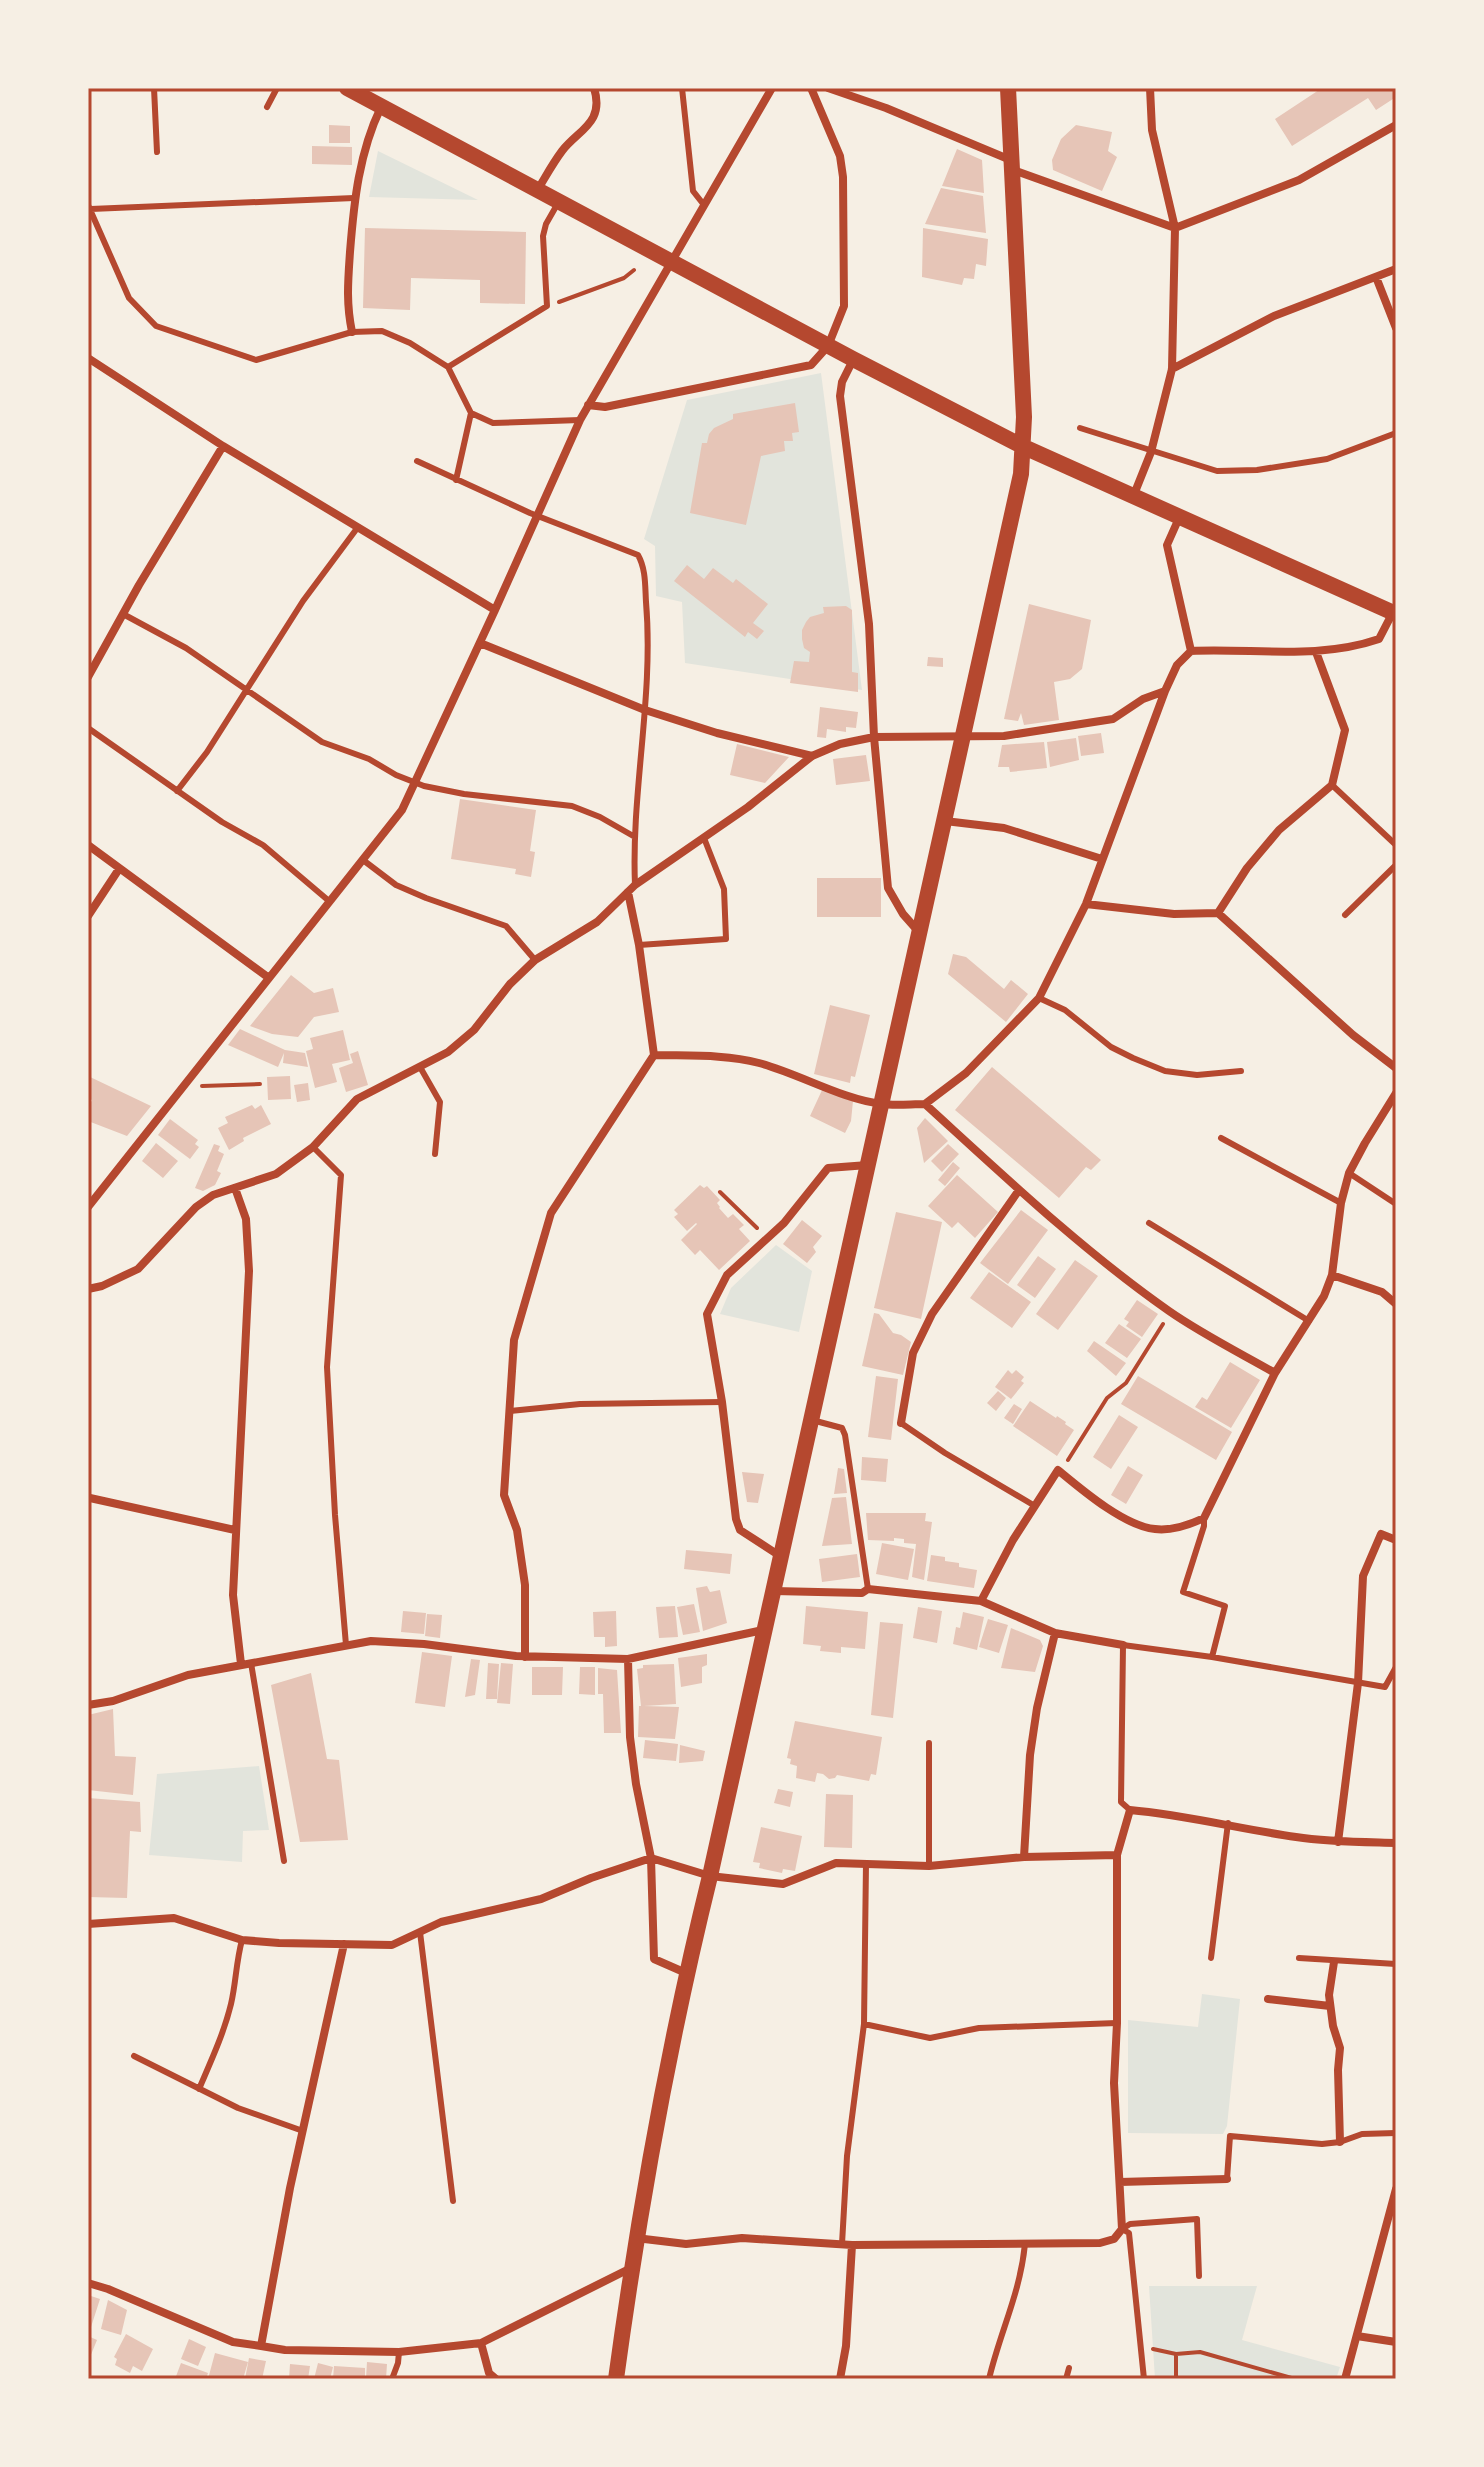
<svg xmlns="http://www.w3.org/2000/svg" width="1484" height="2467" font-family="'Roboto Condensed',sans-serif">
	<style>
		.green { fill: #e2e4dc }
		.building { fill: #e6c5b7 }
		.lines { fill: none; stroke-linecap: round; stroke-linejoin: round }
		.path { stroke: #b5482f; stroke-width: 4 }
		.service { stroke: #b5482f; stroke-width: 6 }
		.minor { stroke: #b5482f; stroke-width: 8 }
		.secondary { stroke: #b5482f; stroke-width: 16 }
		.neatline { fill: none; stroke: #b5482f; stroke-width: 3 }
	</style>
	<rect width="100%" height="100%" fill="#f6efe4"/>
	<path class="green" d="M378,151L478,200L369,197Z
		M821,373L862,690L685,663L682,602L656,596L655,546L644,539L687,400Z
		M776,1245L812,1271L799,1332L720,1314L731,1288Z
		M259,1766L269,1830L243,1831L242,1862L149,1855L157,1774Z
		M1202,1994L1240,1999L1227,2126L1223,2134L1128,2133V2020L1198,2027Z
		M1149,2286H1257L1242,2340L1340,2367L1336,2379H1155Z"/>
	<path class="building" d="M1322,88H1396V97L1376,110L1368,98L1292,146L1275,119Z
		M329,125L350,126V143H329Z
		M1076,125L1112,132L1108,151L1117,157L1102,191L1053,170L1052,160L1061,139Z
		M312,146L352,147V165L312,164Z
		M957,149L982,160L984,193L942,186Z
		M941,188L983,196L986,233L925,224Z
		M365,228L526,232L525,304L480,303V280L411,278L410,310L363,308Z
		M923,228L988,239L986,266L976,264L974,279L964,278L962,285L922,277Z
		M795,403L799,432L792,433L793,441H784L785,451L761,456L746,525L690,513L702,443H707L709,434L714,428L733,419V414Z
		M687,565L704,579L713,568L733,583L736,579L768,604L753,623L764,631L757,639L748,632L745,637L674,581Z
		M1029,604L1091,620L1082,669L1070,679L1054,682L1059,720L1024,725L1021,713L1018,721L1004,719Z
		M846,606L852,610V672L858,673V692L790,683L794,661L809,662L810,652L804,648L802,639V630L806,622L810,617L824,613L823,607Z
		M928,657L943,658V667L927,666Z
		M820,707L858,712L856,728L846,727V732L827,729L826,738L817,737Z
		M1101,733L1104,753L1081,756L1078,736Z
		M1076,738L1079,760L1050,767L1047,742Z
		M1044,742L1047,768L1010,772L1009,767H998L1002,745Z
		M737,744L789,757L765,783L730,775Z
		M866,755L870,781L836,785L833,759Z
		M460,799L536,810L530,851L535,852L531,877L515,874L516,869L451,859Z
		M817,878H881V917H817Z
		M953,954L966,957L1004,989L1011,980L1028,994L1006,1022L948,974Z
		M291,975L314,993L333,988L339,1012L314,1017L298,1037L272,1034L250,1026Z
		M830,1005L870,1015L855,1077L851,1076L850,1083L814,1074Z
		M240,1029L285,1050L305,1053L308,1067L283,1063L284,1053L278,1067L228,1045Z
		M343,1030L350,1060L332,1064L337,1082L315,1088L306,1051L313,1049L310,1038Z
		M358,1051L368,1085L346,1092L339,1068L353,1063L350,1054Z
		M992,1067L1101,1160L1091,1170L1086,1167L1059,1198L955,1110Z
		M88,1076L151,1106L127,1136L88,1121V1108L92,1100L88,1098Z
		M290,1076L291,1099L268,1100L267,1077Z
		M308,1083L310,1100L297,1102L294,1085Z
		M823,1088L853,1101L851,1121L845,1133L810,1116Z
		M252,1105L255,1109L261,1105L271,1124L243,1138L244,1141L229,1150L218,1128L228,1123L225,1117Z
		M925,1118L948,1141L924,1163L917,1128Z
		M170,1119L198,1140L195,1144L199,1147L190,1159L158,1135Z
		M156,1143L178,1161L163,1178L142,1161Z
		M214,1144L220,1146L218,1151L224,1154L217,1171L221,1173L215,1185L203,1191L195,1188Z
		M948,1144L959,1154L942,1172L931,1161Z
		M953,1162L960,1168L945,1186L938,1180Z
		M957,1175L998,1212L975,1238L958,1222L952,1228L928,1206Z
		M700,1185L704,1188L707,1186L720,1200L717,1203L720,1207L719,1208L728,1218L733,1214L744,1225L739,1229L750,1241L719,1270L700,1250L695,1255L681,1240L697,1224L696,1223L687,1231L674,1217L678,1214L674,1210Z
		M1021,1210L1048,1230L1008,1284L980,1263Z
		M896,1212L942,1222L921,1319L874,1308Z
		M802,1220L822,1236L813,1247L816,1252L807,1263L783,1244Z
		M1038,1256L1056,1269L1035,1298L1017,1285Z
		M1075,1260L1098,1276L1058,1330L1036,1314Z
		M989,1272L1031,1302L1012,1328L970,1298Z
		M1137,1300L1158,1314L1142,1337L1126,1326L1129,1322L1124,1319Z
		M874,1313L879,1314L893,1333L901,1335L911,1342L903,1375L862,1366Z
		M1119,1324L1141,1339L1127,1358L1105,1343Z
		M1094,1341L1126,1363L1116,1376L1087,1351Z
		M1230,1362L1260,1380L1231,1428L1195,1407L1202,1397L1207,1400Z
		M1008,1370L1012,1374L1016,1370L1024,1377L1021,1381L1024,1383L1011,1399L995,1387Z
		M876,1376L898,1379L891,1440L868,1437Z
		M1138,1376L1232,1432L1216,1460L1121,1404Z
		M998,1391L1006,1398L996,1411L987,1403Z
		M1030,1401L1056,1418L1057,1416L1066,1422L1065,1424L1074,1430L1057,1456L1013,1426Z
		M1014,1404L1022,1409L1013,1424L1004,1418Z
		M1119,1415L1138,1427L1111,1469L1093,1457Z
		M862,1457L888,1459L886,1482L861,1480Z
		M1128,1466L1143,1475L1126,1504L1111,1495Z
		M838,1468L844,1469L847,1493L834,1494Z
		M742,1472L764,1474L758,1503L747,1502Z
		M846,1497L852,1544L822,1546L832,1498Z
		M866,1513H926L925,1521L932,1522L924,1580L912,1577L916,1544L904,1543V1539L894,1538V1541L868,1540Z
		M882,1543L914,1549L908,1580L876,1574Z
		M686,1550L732,1554L730,1574L684,1569Z
		M857,1554L860,1577L822,1582L819,1559Z
		M931,1555L945,1557V1561L959,1563V1567L977,1570L974,1588L927,1581Z
		M707,1586L710,1592L720,1590L727,1623L703,1631L696,1588Z
		M694,1604L700,1632L683,1635L677,1607Z
		M675,1606L678,1637L659,1638L656,1607Z
		M806,1606L868,1612L865,1649L841,1647V1653L820,1651L821,1646L803,1644Z
		M918,1607L942,1611L937,1643L913,1638Z
		M403,1611L426,1613L424,1634L401,1632Z
		M616,1611L617,1646L605,1647V1637H594L593,1612Z
		M963,1612L984,1617L977,1650L953,1644L956,1627L960,1628Z
		M427,1614L442,1615L440,1638L425,1636Z
		M988,1619L1008,1625L999,1653L979,1647Z
		M880,1622L903,1624L893,1718L871,1715Z
		M1011,1628L1040,1640L1043,1646L1035,1672L1001,1668Z
		M422,1652L452,1656L445,1707L415,1703Z
		M707,1654V1665L702,1667V1683L681,1687L678,1658Z
		M471,1659L480,1660L475,1695L465,1697Z
		M488,1663L499,1664L497,1699H486Z
		M501,1663L513,1664L510,1704L497,1703Z
		M674,1664L676,1704L644,1706L679,1707L675,1739L638,1737L639,1706H641L637,1669L643,1668V1665Z
		M532,1667H563L562,1695H532Z
		M580,1667H595V1695L579,1694Z
		M598,1668L617,1670L621,1733H604L603,1694H598Z
		M311,1673L327,1759L339,1760L348,1840L300,1842L271,1685Z
		M113,1709L115,1756L136,1757L133,1795L88,1790V1715Z
		M795,1721L882,1737L876,1775L871,1774L869,1781L837,1775L835,1778L829,1779L823,1774L817,1773L815,1782L796,1778L797,1766L790,1764L791,1759L787,1758Z
		M645,1740L678,1744L676,1761L643,1758Z
		M680,1745L705,1751L703,1761L679,1763Z
		M778,1789L793,1792L790,1807L774,1803Z
		M826,1794L853,1795L852,1848L824,1847Z
		M88,1798L140,1802L141,1832L130,1831L127,1898L88,1897Z
		M761,1827L802,1836L795,1871L783,1869L782,1873L759,1868L760,1863L753,1862Z
		M88,2295L100,2299L91,2327H88Z
		M108,2300L127,2310L121,2335L101,2329Z
		M126,2334L153,2349L142,2371L133,2366L130,2373L115,2365L117,2359L114,2357Z
		M88,2336L97,2340L88,2362Z
		M189,2339L206,2347L198,2366L181,2359Z
		M215,2353L248,2362L243,2379H208Z
		M249,2358L266,2361L262,2379H245Z
		M367,2362L387,2364L386,2379H366Z
		M181,2363L208,2373L206,2379H175Z
		M318,2363L333,2367L330,2379H314Z
		M290,2364L310,2366L308,2379H289Z
		M334,2366L365,2368V2379H333Z"/>
	<g class="lines">
		<path class="path" d="M559,302L624,278L634,270
			M202,1086L260,1084
			M720,1192L757,1228
			M1068,1460L1107,1398L1126,1383L1163,1324
			M1153,2349L1176,2354L1200,2352L1295,2379
			M1176,2354V2379"/>
		<path class="service" d="M154,88L157,152
			M682,88L693,191L704,205
			M267,107L277,88
			M88,205L129,298L156,326L256,360L352,332L382,331L410,343L448,367L547,306L543,236L546,224L558,203
			M91,209L354,198
			M448,367L471,413L456,480
			M471,413L493,423L580,420
			M1080,428L1217,471L1257,470L1327,459L1396,433
			M417,461L530,513L638,555C646,569 645,586 646,602C654,697 631,791 635,885
			M123,614L186,648L322,742L369,759L396,775L424,786L464,794L572,806L600,817L635,837
			M88,728L222,822L263,845L329,901
			M1332,785L1396,845
			M177,791L207,752L303,601L358,527
			M363,860L396,885L426,898L506,926L535,960
			M1345,915L1396,865
			M639,945L726,939L724,889L704,838
			M1039,998L1065,1010L1111,1047L1133,1058L1165,1071L1197,1075L1241,1071
			M420,1067L440,1102L435,1154
			M1221,1138L1341,1203
			M313,1147L341,1175L327,1367L335,1515L346,1645
			M1349,1173L1396,1204
			M1149,1223L1309,1321
			M510,1411L580,1404L722,1402
			M812,1420L842,1428L845,1435L868,1589
			M901,1423L945,1453L1035,1506
			M1204,1518V1526L1183,1592L1225,1606L1212,1657
			M251,1663L284,1861
			M929,1743V1866
			M1130,1810L1121,1802L1123,1645L1212,1657L1385,1687L1396,1667
			M420,1932L453,2201
			M1211,1958L1228,1823
			M1299,1958L1396,1964
			M864,2024L930,2038L979,2028L1117,2023
			M134,2056L238,2108L303,2131
			M199,2089C211,2061 224,2033 231,2004C236,1983 236,1962 242,1940
			M1227,2179L1230,2136L1322,2144L1340,2142L1362,2134L1396,2133
			M842,2244L847,2156L864,2024L866,1863
			M392,2379L398,2363L399,2352
			M989,2379C1000,2332 1020,2294 1025,2244
			M1066,2379L1069,2368
			M1144,2379L1129,2233L1122,2229L1130,2224L1197,2219L1199,2276"/>
		<path class="minor" d="M828,88L886,108L1013,161
			M1013,170L1175,228L1299,180L1396,125
			M538,189C546,176 553,163 562,151C578,130 605,123 594,88
			M1376,277L1396,328
			M352,332C346,303 348,281 350,252C354,201 359,153 381,107
			M88,358L223,446L495,610
			M853,360L842,382L840,396L869,624L874,737L888,888L903,914L918,931
			M1172,369L1274,316L1396,269
			M588,405L605,407L811,365L828,346L844,306L843,177L840,156L811,88
			M1133,497L1151,452L1172,369L1175,228L1152,130L1150,88
			M1179,518L1167,545L1191,651
			M480,643L645,710L717,733L812,756
			M88,677L139,585L223,446
			M945,821L1004,828L1102,859
			M88,845L269,978
			M628,892L639,945L654,1055
			M1086,904L1174,914L1218,913L1353,1035L1396,1068
			M1218,913L1247,868L1279,830L1332,785L1345,730L1316,652
			M88,916L119,869
			M925,1104L966,1073L1039,998L1086,904L1165,691
			M235,1188L246,1219L249,1271L233,1595L241,1664
			M88,1207L402,810L495,610L580,420L772,88
			M1332,1275L1382,1292L1396,1304
			M88,1289L102,1286L138,1269L196,1207L213,1195L276,1174L313,1147L357,1099L448,1052L474,1030L510,984L535,960L597,922L635,885L748,807L812,756L840,744L874,737L1004,736L1113,719L1143,699L1165,691L1177,665L1191,651C1254,648 1318,660 1379,639L1393,612
			M901,1423L913,1353L932,1314L1019,1190
			M90,1498L235,1530
			M780,1556L740,1530L736,1519L722,1402L707,1314L727,1275L784,1223L828,1168L868,1165
			M774,1591L862,1593L868,1589L981,1601L1055,1633L1123,1645
			M981,1601L1013,1540L1058,1470C1081,1489 1124,1526 1155,1529C1171,1531 1189,1525 1204,1518L1275,1373L1324,1296L1332,1275L1341,1203L1349,1173L1365,1143L1396,1093
			M525,1657V1585L517,1530L504,1495L514,1340L551,1213L654,1055C689,1056 725,1054 759,1063C800,1074 841,1099 882,1104C896,1106 911,1104 925,1104C1004,1176 1082,1250 1169,1311C1202,1334 1240,1353 1275,1373
			M628,1659L630,1737L636,1784L651,1858L654,1959L686,1973
			M88,1705L113,1701L188,1675L371,1641L424,1644L516,1656L628,1659L763,1630
			M1338,1842L1358,1683L1363,1576L1381,1534L1396,1540
			M1024,1857L1030,1755L1037,1708L1055,1633
			M88,1924L174,1918L242,1940L279,1943L392,1945L441,1922L541,1899L591,1878L651,1858L710,1876L783,1884L836,1863L929,1866L1024,1857L1117,1855
			M1334,1962L1329,1995L1333,2026L1340,2048L1338,2070L1340,2142
			M1268,1999L1330,2006
			M1120,2182L1227,2179
			M636,2238L686,2244L742,2238L852,2245L1100,2243L1114,2239L1122,2229L1114,2083L1117,2023V1855L1130,1810C1186,1815 1240,1829 1296,1837C1329,1842 1363,1842 1396,1843
			M88,2283L108,2289L233,2342L261,2346L285,2350L399,2352L481,2343
			M1357,2336L1396,2342
			M261,2346L290,2188L344,1944
			M496,2379L489,2373L481,2343L631,2268
			M840,2379L846,2346L852,2245
			M1345,2379L1396,2189"/>
		<path class="secondary" d="M347,88L853,359L1024,447L1396,614
			M616,2379C639,2210 669,2042 710,1876L1021,474L1024,417L1008,88"/>
	</g>
	<rect width="1484" height="2467" fill="none" stroke="#f6efe4" stroke-width="180"/>
	<rect x="90" y="90" width="1304" height="2287" class="neatline"/>
</svg>
